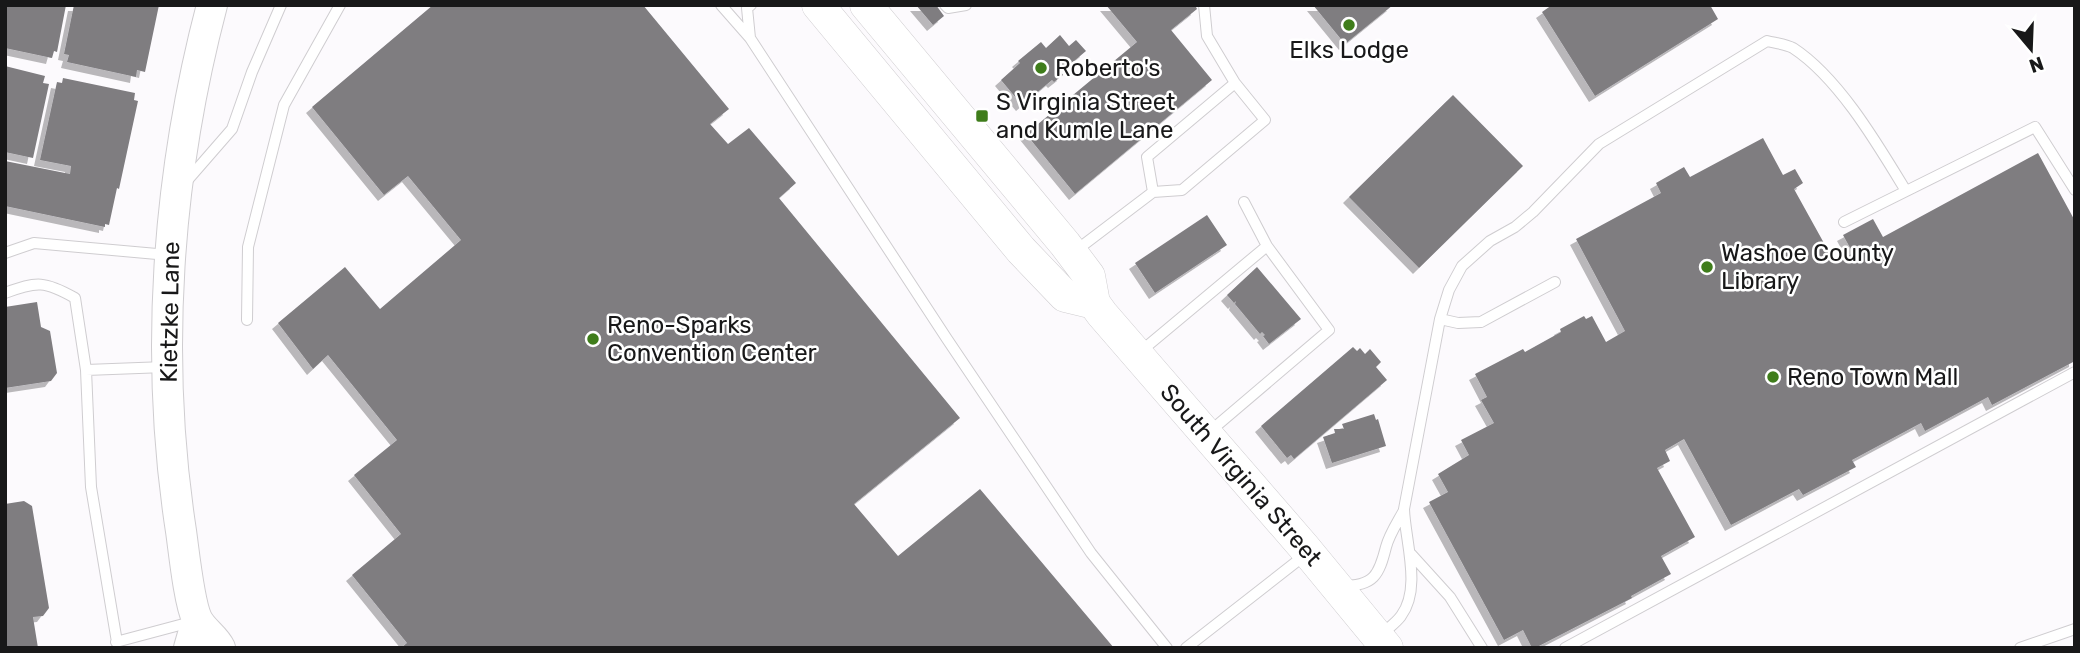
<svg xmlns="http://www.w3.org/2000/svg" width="2080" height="653" font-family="Rubik,sans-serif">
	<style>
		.building { fill: #7f7d80; filter: url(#shadow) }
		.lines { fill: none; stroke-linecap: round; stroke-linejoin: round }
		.lane-casing { stroke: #cfcdd0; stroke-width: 12 }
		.secondary-casing { stroke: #cfcdd0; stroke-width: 32 }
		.primary-casing { stroke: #cfcdd0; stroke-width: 33 }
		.lane { stroke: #fff; stroke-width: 10 }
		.secondary { stroke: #fff; stroke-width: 30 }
		.primary { stroke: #fff; stroke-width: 32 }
		.poi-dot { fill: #3f7d1b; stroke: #fff; stroke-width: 2.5 }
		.labels { text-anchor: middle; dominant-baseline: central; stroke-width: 5; stroke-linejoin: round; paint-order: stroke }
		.poi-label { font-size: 24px; fill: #181819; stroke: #fff; text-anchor: start }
		.street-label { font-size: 24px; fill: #181819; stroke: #fff }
	</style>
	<defs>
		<filter id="shadow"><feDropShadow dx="-6" dy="6" stdDeviation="0" flood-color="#0004"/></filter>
	</defs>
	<rect width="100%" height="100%" fill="#fcfafd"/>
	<path class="building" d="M5,5H66L57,52L54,51L52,58L5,48Z
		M74,5H159L145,72L137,70L136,77L67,62L69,55L64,54Z
		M433,5H643L729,109L710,124L728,144L749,128L796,183L779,198L960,418L854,504L898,556L980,489L1114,648H401L407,643L352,575L401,534L354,475L397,440L328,355L313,369L278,323L345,267L380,309L461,240L408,176L384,195L312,107Z
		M916,5H936L944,16L933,25Z
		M1106,5H1195L1197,9L1171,30L1212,80L1075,194L1026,134L1137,42Z
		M1313,5H1393L1345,44Z
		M1552,5H1710L1718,19L1595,96L1542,12Z
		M1060,35L1069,46L1076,40L1086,51L1061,72L1063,75L1054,82L1052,80L1022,105L1001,80L1020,63L1018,61L1041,42L1046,48Z
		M5,66L45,76L43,83L49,84L33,158L5,152Z
		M63,78L135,93L134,100L138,101L119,189L117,188L109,225L105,224V227L5,206V161L70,174L71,166L40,160L57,82L62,83Z
		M1453,95L1523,166L1419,268L1349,197Z
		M1763,138L1783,175L1795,169L1803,183L1794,189L1835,263L1853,253L1843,235L1873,219L1883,237L2038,153L2075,221V361L1992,405L1988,397L1925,431L1921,423L1852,460L1856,467L1803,495L1799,489L1731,525L1684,439L1665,450L1670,461L1657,468L1695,537L1661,556L1671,574L1631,596L1632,598L1535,648H1532L1523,630L1504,640L1429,502L1448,492L1438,474L1469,455L1461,440L1494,423L1481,400L1487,397L1475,374L1523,349L1525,352L1561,332L1560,329L1584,316L1586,319L1592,316L1606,342L1625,331L1576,239L1661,193L1656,183L1684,167L1690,177Z
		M1207,215L1227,245L1155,293L1135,263Z
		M1257,267L1301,319L1269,344L1263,336L1265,335L1262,332L1260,334L1235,304L1236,301L1234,303L1227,295Z
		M37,302L41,327L50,331L57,373L51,381L5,388V307Z
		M1353,347L1357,351L1360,348L1365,354L1370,349L1381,362L1376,367L1387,380L1294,459L1291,455L1287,458L1261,426Z
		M1374,414L1376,420L1378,419L1386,446L1332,463L1323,437L1335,433L1334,429H1344L1342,424Z
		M24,501L32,506L49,608L43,616L33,617L38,648H5V504Z"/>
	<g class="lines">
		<g class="lane-casing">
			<path id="lane" d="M721,5L750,38
				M751,5L747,8L750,38L947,339L1091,553L1167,648
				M945,5L948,8L966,5
				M1204,5L1207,36L1235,83
				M185,183L232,129L252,72L281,5
				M1844,222L2035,127L2075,190
				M1074,252L1153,192L1182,190L1265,120L1235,83L1147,157L1153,192
				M5,253L34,243L168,255
				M5,293C37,281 45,281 75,298L86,370L165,367
				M1440,319L1458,323L1481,322L1555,282
				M247,320L248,247L284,105L340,5
				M1140,352L1267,246
				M86,370L91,487L118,648
				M1208,433L1329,330L1267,246L1244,202
				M1411,554L1450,597L1482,648
				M1342,586C1374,586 1379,575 1386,547C1389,535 1397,523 1403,512
				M1381,635C1387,629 1396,623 1401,616C1422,588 1405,541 1404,509L1440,319L1449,290L1462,266L1490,241L1515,227L1533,212L1599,144L1767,41C1775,43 1786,44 1793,48C1839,78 1878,145 1906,191
				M116,642L191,622
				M1186,648L1305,555
				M1565,648L2075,372
				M2020,648L2075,629"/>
		</g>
		<g class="secondary-casing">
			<path id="secondary" d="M212,5C167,176 154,356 181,531C184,552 189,602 197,619C202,630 215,637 220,648
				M189,648L197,620"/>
		</g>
		<g class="primary-casing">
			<path id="primary" d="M818,5L1021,250L1065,296L1094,303
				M866,5L1065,244L1089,276L1094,303L1102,314L1303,546L1387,648"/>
		</g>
		<use href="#lane" class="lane"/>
		<use href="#secondary" class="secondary"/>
		<use href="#primary" class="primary"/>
	</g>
	<g class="poi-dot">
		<circle cx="1349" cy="25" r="7"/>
		<circle cx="1041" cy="68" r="7"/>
		<rect x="975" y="109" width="14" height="14" rx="3.5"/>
		<circle cx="1707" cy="267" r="7"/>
		<circle cx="593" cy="339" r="7"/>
		<circle cx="1773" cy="377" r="7"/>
	</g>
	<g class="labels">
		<g class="poi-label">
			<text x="1349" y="50" text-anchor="middle">Elks Lodge</text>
			<text x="1055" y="68">Roberto's</text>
			<text x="996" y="102">S Virginia Street<tspan x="996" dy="28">and Kumle Lane</tspan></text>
			<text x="1721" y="253">Washoe County<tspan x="1721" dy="28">Library</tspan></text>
			<text x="607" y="325">Reno-Sparks<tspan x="607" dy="28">Convention Center</tspan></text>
			<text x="1787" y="377">Reno Town Mall</text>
		</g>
		<g class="street-label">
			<text transform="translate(170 312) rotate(-89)">Kietzke Lane</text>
			<text transform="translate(1241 475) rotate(49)">South Virginia Street</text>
		</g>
	</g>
	<rect width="2080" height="653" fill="none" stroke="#181819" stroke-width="14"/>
	<g transform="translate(2031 49) rotate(161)" stroke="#ffffff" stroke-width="5" paint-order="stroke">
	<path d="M0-5L12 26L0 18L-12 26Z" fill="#181819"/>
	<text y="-10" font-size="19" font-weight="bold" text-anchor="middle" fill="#181819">N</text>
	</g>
</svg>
